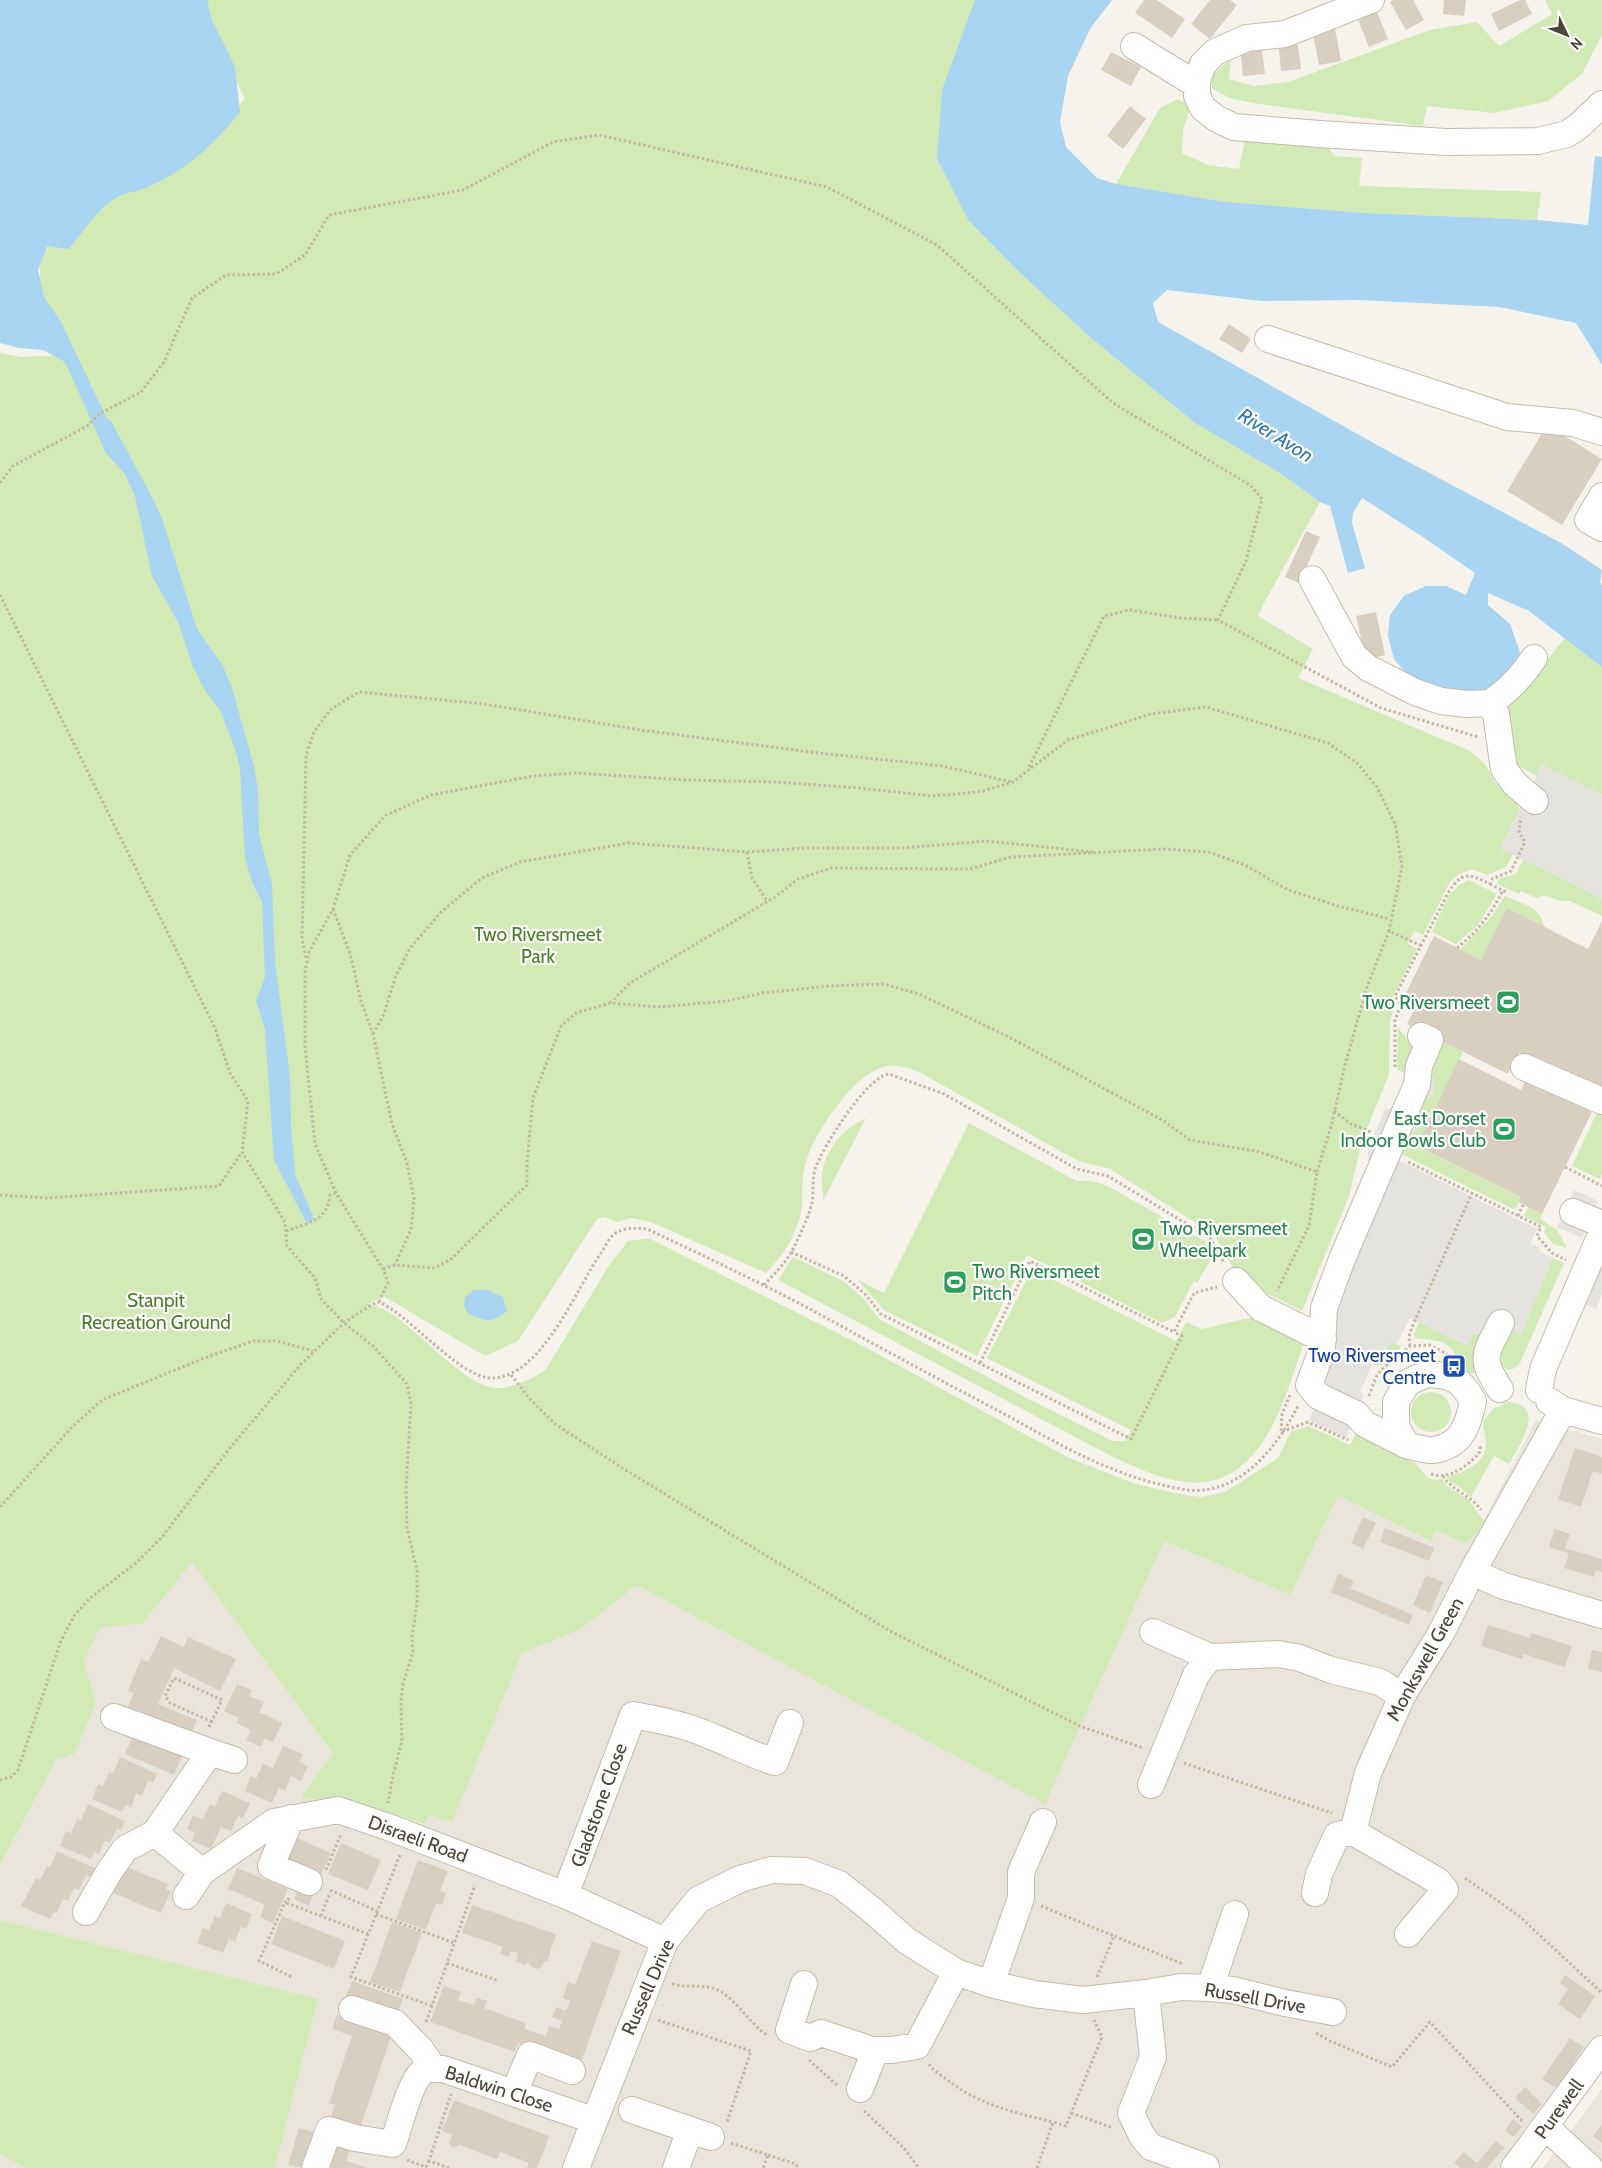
<svg xmlns="http://www.w3.org/2000/svg" width="1602" height="2168" font-family="Cabin,sans-serif">
	<style>
		.residential { fill: #eae5da }
		.green { fill: #d2eab5 }
		.parking { fill: #e5e3e0 }
		.water { fill: #a9d4f2 }
		.building { fill: #d8cfc1 }
		.lines { fill: none; stroke-linecap: round; stroke-linejoin: round }
		.minor-casing { stroke: #c2bbae; stroke-width: 28 }
		.path { stroke: #c4b79f; stroke-width: 3; stroke-dasharray: 2.5 2.5; stroke-linecap: butt }
		.minor { stroke: #fff; stroke-width: 26 }
		.labels { text-anchor: middle; dominant-baseline: central; stroke-width: 4.5; stroke-linejoin: round; paint-order: stroke }
		.park-label { font-size: 19px; fill: #4a7f2a; stroke: #fff }
		.leisure-label { font-size: 19px; fill: #27864d; stroke: #fff; text-anchor: end }
		.transit-label { font-size: 19px; fill: #164399; stroke: #fff; text-anchor: end }
		.street-label { font-size: 19px; fill: #4b4439; stroke: #fff }
		.water-label { font-size: 20px; font-style: italic; fill: #2e7ab2; stroke: #fff }
	</style>
	<rect width="100%" height="100%" fill="#f6f3ec"/>
	<path class="residential" d="M1536,1420L1602,1439V2033L1498,2168H275L318,1999L0,1920V1865L56,1760L96,1703L84,1661L100,1626L142,1624L192,1561L333,1753L300,1799L349,1800L424,1824L428,1815L452,1821L522,1653L579,1630L637,1585L1045,1803L1164,1541L1290,1595L1338,1496L1430,1541L1436,1530L1465,1544L1477,1533Z
		M1602,2089V2168H1543Z
		M0,2154L25,2168H0Z"/>
	<path class="green" d="M197,0H975L972,11L969,221L1017,270L1091,338L1195,423L1280,473L1320,502L1265,601L1258,616L1313,649L1298,678L1470,751L1486,765L1495,783L1509,794L1520,809L1500,848L1513,854L1507,866L1488,875L1472,869L1459,874L1450,882L1423,935L1414,931L1408,944L1417,949L1393,996L1395,1006L1390,1020L1389,1075L1362,1141L1349,1196L1302,1311L1239,1279L1214,1234L1110,1169L1078,1161L921,1073C911,1069 900,1065 888,1066C856,1070 814,1133 806,1162C801,1176 803,1192 802,1207C801,1216 797,1225 794,1233C788,1249 777,1261 766,1273L651,1222L632,1218L616,1222L605,1217L597,1219L518,1341L485,1356L383,1296L369,1304C375,1306 382,1308 387,1311C415,1326 466,1388 497,1388C514,1388 533,1379 546,1369L610,1264L628,1241L649,1238L861,1345L1069,1458L1136,1484L1184,1495L1202,1497L1225,1492L1278,1458L1291,1432L1308,1426L1350,1445L1356,1434L1416,1464L1427,1477L1434,1480L1442,1479L1447,1486L1468,1499L1484,1521L1477,1533L1465,1544L1436,1530L1431,1541L1338,1496L1290,1595L1164,1541L1045,1804L637,1585L579,1630L522,1653L452,1822L429,1815L424,1824L349,1800L300,1799L333,1753L192,1562L142,1624L100,1627L84,1661L96,1703L74,1754L56,1760L0,1865V353L21,357L62,355L41,302L39,247L99,200L186,164L245,99Z
		M1545,0H1602V35L1582,74L1548,101L1494,113L1427,106L1423,126L1259,104L1229,98L1212,88L1211,76L1231,59L1229,79L1254,86L1288,82L1430,30L1477,22L1499,46L1552,14Z
		M1178,99L1191,106L1183,130L1182,153L1208,165L1239,169L1246,134L1325,142L1334,156L1362,158L1359,186L1541,192L1537,220L1366,213L1226,202L1116,184L1160,108Z
		M1565,638L1602,667V795L1542,765L1537,776L1514,763L1505,712Z
		M1524,859L1602,899V916L1570,901H1561L1544,895L1536,898L1521,891L1519,894L1497,884L1500,878L1515,875Z
		M1469,880L1497,894L1478,925L1456,944L1432,932C1441,914 1448,886 1469,880Z
		M1505,896C1521,903 1541,907 1544,927L1481,960L1460,950L1492,916Z
		M1398,1028L1420,1054L1404,1073L1398,1070L1397,1066Z
		M1434,1037L1463,1052L1417,1146L1521,1197L1515,1210L1393,1150L1407,1135L1415,1120L1421,1104L1432,1095L1428,1071Z
		M1597,1112L1602,1114V1174L1600,1179L1572,1166Z
		M866,1118L823,1201C823,1193 821,1183 822,1174C825,1149 844,1128 866,1118Z
		M969,1123L1077,1181C1090,1180 1099,1182 1111,1188L1208,1243L1203,1253L1212,1258L1197,1283L1194,1281L1175,1317L1162,1323L1027,1255L977,1356L884,1310L858,1280L884,1293Z
		M1528,1207L1542,1214L1540,1219L1557,1230L1567,1248L1553,1244L1544,1232L1546,1227L1524,1216Z
		M793,1257L843,1281L863,1298L879,1319L1019,1394L1113,1441H1126L1131,1430L987,1358L1032,1269L1176,1341L1186,1322L1202,1329L1257,1316L1292,1335L1303,1345C1284,1402 1260,1491 1185,1482C1160,1479 1135,1467 1113,1457L778,1280Z
		M1553,1258L1564,1263L1520,1363L1513,1369L1507,1370L1502,1365L1497,1349L1507,1328L1521,1334Z
		M1419,1322L1467,1345L1473,1333L1480,1335L1478,1371L1471,1374L1468,1372C1447,1342 1452,1342 1415,1338L1414,1335Z
		M1391,1342L1401,1346C1396,1356 1385,1370 1373,1364L1378,1352Z
		M1411 1412a20 20 0 1 1 40 0a20 20 0 1 1-40 0Z
		M1508,1402C1548,1405 1519,1446 1509,1464L1494,1456L1471,1497L1456,1484L1450,1482L1447,1477C1462,1473 1485,1464 1486,1445C1486,1437 1483,1429 1483,1421L1493,1409Z
		M0,1920L318,1999L275,2168H25L0,2154Z"/>
	<path class="parking" d="M1542,765L1602,795V899L1500,848Z
		M1428,1071L1433,1078L1435,1089L1432,1095L1421,1104L1424,1117L1415,1120L1419,1129L1407,1135L1411,1144L1393,1150L1390,1156L1537,1229L1530,1244L1539,1247L1540,1252L1553,1258L1521,1334L1507,1328L1480,1335L1473,1333L1468,1345L1410,1318L1397,1344L1391,1342L1384,1355L1378,1352L1360,1392L1364,1395L1346,1438L1309,1420L1316,1404L1313,1349L1368,1176V1148L1385,1109L1397,1108L1403,1080L1406,1076Z
		M1574,1190L1598,1201L1582,1238L1557,1227Z
		M1602,1257V1294L1596,1309L1582,1303Z"/>
	<path class="water" d="M0,0H207L212,20L235,67L240,112C213,145 185,172 145,188C137,192 127,192 119,196C98,207 83,232 69,249L47,246L38,270L44,297L61,322L107,419L111,421L153,499L162,519L197,629L223,666L232,688L254,766L258,790L259,835L272,884L275,962L290,1077L291,1125L295,1174L314,1219L307,1224L274,1160L265,1029L256,1001L265,977L262,902L252,882L245,858L240,767L234,746L220,710L206,692L193,667L178,622L152,576L135,496L125,474L106,453L65,362L43,350L19,348L0,343Z
		M975,0H1112L1090,29L1068,76L1060,122L1066,147L1097,178L1116,184L1226,202L1366,213L1537,220L1588,225L1595,156L1602,157V365L1576,323L1499,307L1359,300L1262,301L1167,290L1153,303L1158,322L1386,450L1561,543L1602,570L1600,582L1602,586V667L1529,611L1488,593V605L1510,624L1520,652L1511,672L1496,687L1468,700L1418,688L1394,659L1388,636L1390,615L1404,596L1426,586H1446L1466,595L1475,573L1420,535L1362,498L1353,513L1352,523L1365,568L1348,573L1330,506L1320,502L1280,473L1195,423L1091,338L1017,270L969,221L937,159L942,90Z
		M474,1290H488L503,1297L507,1311C491,1324 485,1321 467,1313L464,1305L465,1297Z"/>
	<path class="building" d="M1144,0H1157L1185,19L1172,38L1135,13Z
		M1210,0H1230L1237,5L1210,39L1191,24Z
		M1393,0H1413L1424,20L1406,30L1390,2Z
		M1444,0H1466L1464,16L1443,14Z
		M1520,0H1525L1532,14L1499,31L1491,14Z
		M1375,7L1388,39L1369,47L1356,15Z
		M1335,29L1341,61L1319,65L1313,34Z
		M1297,37L1301,69L1281,71L1278,40Z
		M1261,42L1265,74L1243,76L1240,45Z
		M1111,52L1141,67L1131,86L1101,70Z
		M1130,106L1146,119L1123,149L1107,136Z
		M1229,324L1251,339L1242,353L1219,339Z
		M1547,425L1602,459L1562,525L1507,491Z
		M1306,531L1320,537L1299,583L1285,577Z
		M1376,612L1385,655L1366,660L1356,616Z
		M1507,908L1588,949L1602,921V1089L1600,1093L1519,1053L1508,1074L1407,1024L1417,1004L1404,997L1434,936L1481,960Z
		M1459,1059L1521,1090L1526,1080L1592,1112L1542,1214L1518,1202L1521,1197L1417,1146Z
		M1575,1448L1602,1457V1474L1593,1471L1581,1507L1558,1499Z
		M1363,1517L1376,1523L1363,1549L1351,1543Z
		M1385,1528L1434,1548L1429,1561L1380,1542Z
		M1555,1529L1570,1534L1565,1548L1602,1559V1572L1596,1570L1594,1577L1564,1568L1569,1553L1549,1547Z
		M1338,1574L1354,1581L1350,1588L1413,1615L1409,1625L1331,1592Z
		M1426,1575L1443,1582L1430,1613L1413,1605Z
		M1488,1625L1530,1638L1532,1633L1572,1646L1565,1667L1523,1654L1522,1659L1481,1646Z
		M161,1636L184,1647L188,1637L236,1659L220,1691L174,1668L172,1673L158,1704L197,1720L174,1775L125,1754L133,1736L161,1748L170,1727L127,1709L134,1693L128,1691L141,1659L148,1662Z
		M1592,1650L1602,1652V1672L1588,1669Z
		M237,1684L252,1690L249,1696L264,1702L259,1712L282,1723L273,1742L265,1738L261,1747L246,1740L251,1730L236,1723L239,1718L224,1711Z
		M283,1746L303,1754L299,1762L308,1766L301,1781L291,1776L285,1791L279,1788L272,1803L245,1791L251,1776L256,1779L263,1764L273,1768Z
		M120,1757L157,1774L153,1783L148,1781L142,1796L136,1794L131,1808L126,1805L122,1812L92,1799L98,1784L103,1786L109,1772L113,1773Z
		M222,1791L250,1803L243,1818L238,1816L231,1831L221,1827L211,1849L192,1841L195,1833L187,1829L193,1815L203,1819L210,1804L215,1806Z
		M88,1804L125,1821L121,1830L117,1828L110,1843L105,1841L99,1854L94,1852L91,1859L60,1846L66,1831L71,1833L77,1819L81,1820Z
		M297,1838L331,1853L321,1874L287,1859Z
		M341,1843L381,1860L368,1890L328,1874Z
		M57,1851L95,1868L91,1877L86,1875L79,1890L74,1888L68,1901L63,1899L57,1913L54,1912L50,1919L21,1906L36,1878L40,1880L47,1866L50,1867Z
		M418,1860L448,1871L440,1891L446,1893L442,1905L436,1903L426,1930L396,1919Z
		M125,1866L168,1884L166,1889L171,1891L161,1913L113,1893Z
		M237,1868L288,1889L273,1923L260,1917L265,1905L228,1889Z
		M301,1883L316,1889L309,1906L294,1899Z
		M226,1903L252,1914L246,1929L241,1927L235,1942L229,1939L223,1953L197,1943L203,1928L209,1930L215,1916L220,1918Z
		M472,1905L556,1934L547,1962L544,1961L543,1966L538,1969L532,1967L528,1962L530,1957L526,1965L516,1961L518,1953L511,1951L509,1957L500,1954L503,1947L462,1933Z
		M282,1916L345,1941L334,1969L271,1944Z
		M392,1922L422,1933L400,1992L370,1982Z
		M592,1941L621,1951L580,2065L518,2043L515,2052L430,2022L444,1986L461,1992L458,2000L474,2005L477,1998L487,2001L484,2008L526,2023L524,2029L546,2036L549,2026L559,2029L562,2021L552,2017L556,2007L566,2011L570,2001L563,1998L568,1982L575,1985Z
		M1565,1975L1595,1996L1580,2019L1558,2004L1568,1989L1560,1983Z
		M352,1981L403,1999L397,2015L346,1997Z
		M337,2015L392,2034L358,2134L328,2124L335,2105L329,2103L352,2036L332,2029Z
		M1570,2038L1584,2047L1557,2089L1542,2079Z
		M1525,2087L1542,2104L1533,2114L1515,2098Z
		M454,2100L549,2136L537,2168H527L529,2163L500,2152L497,2159L459,2145L454,2148L451,2146L449,2143L452,2135L442,2131Z
		M1513,2119L1522,2127L1513,2137L1505,2130Z
		M1602,2125V2143L1593,2136Z
		M299,2128L316,2133L305,2168L288,2165Z
		M336,2141L351,2146L346,2161L367,2168H326Z
		M1496,2141L1504,2148L1487,2168H1460L1454,2163L1464,2152L1477,2163Z"/>
	<g class="lines">
		<g class="minor-casing">
			<path id="minor" d="M1371,0L1285,34L1247,38L1215,52L1203,64L1197,81V96L1203,108L1217,119L1234,127L1319,134L1446,142L1538,141L1567,134L1580,125L1602,104
				M1134,46L1197,85
				M1268,339L1507,417L1573,423L1602,432
				M1602,496L1588,520L1602,528
				M1312,579L1354,656L1368,668L1415,692L1441,701L1467,704L1490,703L1496,714L1504,769L1515,784L1535,801
				M1490,703C1509,690 1521,677 1534,658
				M1524,1067L1602,1101
				M1573,1212L1602,1224
				M1236,1281L1261,1308L1323,1339
				M1426,1374C1452,1375 1460,1378 1473,1401C1468,1426 1462,1445 1434,1450C1426,1451 1414,1447 1406,1445L1396,1426V1402L1407,1383Z
				M1500,1389C1479,1357 1485,1355 1501,1323
				M1539,1390L1543,1369L1602,1232
				M1549,1401L1563,1410L1602,1421
				M1406,1445L1365,1424L1356,1414L1318,1396L1309,1385L1322,1350L1324,1308L1342,1259L1417,1084L1419,1066L1430,1040L1421,1036
				M1472,1572L1504,1586L1602,1615
				M1153,1632L1210,1657
				M114,1717L210,1752
				M1151,1785L1196,1675L1210,1657L1279,1654L1300,1658L1331,1670L1380,1682L1402,1696
				M291,1818L271,1866L309,1882
				M1353,1832L1438,1881L1445,1890L1408,1934
				M202,1872L155,1833L210,1752L234,1760
				M1315,1893L1319,1874L1337,1835L1353,1832L1368,1773L1402,1696L1440,1635L1472,1572L1563,1410
				M565,1895L633,1715C660,1720 686,1725 711,1736C733,1745 752,1755 775,1762L790,1723
				M186,1896L202,1872L274,1822L338,1810L388,1827L565,1895L665,1941
				M86,1912L109,1872L125,1849L155,1833
				M804,1984L789,2030L810,2038L821,2033L872,2050H892L917,2046L956,1972
				M991,1984L1021,1898V1872L1043,1822
				M1210,1988L1235,1914
				M1146,1993L1153,2057L1131,2113L1142,2136L1151,2147L1206,2167
				M352,2009L395,2023L421,2050L433,2068
				M860,2089L875,2051
				M514,2093L530,2055L572,2071
				M632,2110L711,2137
				M1546,2127L1590,2168
				M315,2168L329,2130L355,2138L393,2144C399,2128 410,2079 424,2071C430,2068 437,2069 443,2069L593,2120
				M576,2168L665,1941L698,1900L740,1879L771,1870L805,1871L839,1884L872,1910L907,1941L956,1972L991,1984L1034,1994L1083,2000L1146,1993L1181,1987L1210,1988L1233,1990L1285,2003L1333,2012
				M676,2168L690,2130
				M1514,2168L1602,2049"/>
		</g>
		<path class="path" d="M0,483L13,466L87,426L101,413L141,392L164,362L192,298L226,275L276,274L305,255L329,215L463,190L553,142L599,135L827,187L937,245L1113,403L1250,485L1262,499L1246,561L1218,620L1381,708L1478,737
			M0,595L214,1026L230,1073L248,1101L242,1152L285,1222L287,1246L315,1278L321,1299L344,1323L373,1346L407,1384L411,1403L406,1489L407,1528L417,1570V1602L412,1637L413,1652L403,1684L401,1700L402,1741L393,1775L388,1803
			M1029,767L1104,616L1130,610L1180,618L1218,620
			M747,852L804,848H902L987,841L1093,852
			M1490,884L1506,892
			M333,909L350,953L361,1001L373,1034L392,1124L407,1163L414,1199L411,1229L395,1265
			M1457,948C1477,932 1492,913 1503,890
			M306,958L302,939L306,755L314,732L331,709L359,692L484,704L641,730L810,752L942,766L1012,782
			M610,1003L630,983L775,897L798,879L831,868L970,869L1011,857L1164,849L1208,852L1245,865L1288,890L1338,906L1390,919
			M373,1034L384,1014L395,978L410,948L442,911L482,878L520,862L629,843L747,852L752,878L767,901
			M1395,1067V1020L1401,1005L1395,996L1448,893C1462,871 1468,873 1490,884L1492,879L1511,871L1525,842L1519,832L1521,817
			M1334,1111L1351,1124L1371,1132
			M1408,1162L1541,1227L1537,1236L1552,1253L1566,1260
			M1565,1167L1602,1186
			M1317,1172L1332,1123L1345,1065L1367,987L1389,931
			M0,1195L47,1198L219,1186L242,1152
			M1518,1216L1523,1205
			M286,1231C307,1223 328,1221 330,1195L336,1193
			M791,1252L844,1276L866,1295L881,1314L1131,1439L1182,1336L1174,1332
			M383,1269L395,1265L434,1268L450,1260L527,1185V1163L533,1098L561,1026L576,1013L610,1003L658,1007L727,1001L762,993L829,986L884,984L919,994L1007,1036L1164,1121L1190,1140L1260,1152L1317,1172L1309,1226L1277,1291
			M764,1285C774,1274 786,1263 793,1249C800,1235 808,1218 812,1203C814,1192 812,1179 815,1169C822,1148 867,1076 889,1074L944,1094L1077,1169L1108,1176L1210,1238L1224,1263
			M379,1302L388,1282L383,1269L336,1193L315,1144L305,1046V971L309,952L333,909L350,855L386,815L431,795L533,776L576,773L686,780L776,782L860,788L931,796L958,794L983,791L1013,782L1068,740L1151,714L1206,707L1328,743L1357,763L1377,787L1395,824L1402,866L1389,931L1422,946
			M1410,1346L1409,1337L1412,1327L1472,1193
			M980,1363L1030,1261L1174,1332L1194,1293L1217,1287
			M511,1375L530,1399L555,1424L624,1469L890,1631L1080,1726L1143,1748
			M1290,1395L1282,1414L1281,1432L1308,1422L1348,1440
			M1369,1396L1376,1377L1381,1370L1410,1346L1430,1345L1447,1354
			M1431,1474C1450,1480 1465,1467 1479,1454L1481,1444
			M1443,1476C1451,1490 1471,1495 1481,1510
			M0,1507L72,1427L102,1400L202,1359L253,1341H277L313,1351
			M209,1727L222,1700L174,1678L165,1696L170,1703L212,1722
			M1184,1763L1332,1813
			M0,1780L11,1777L18,1770L60,1643L74,1616L89,1599L136,1563L162,1537L230,1448L301,1364L344,1323L371,1305L379,1302C410,1315 462,1381 494,1378C543,1375 577,1287 601,1253C605,1247 609,1238 614,1234C624,1227 636,1228 647,1229C702,1255 757,1281 810,1309C872,1343 934,1377 997,1410C1050,1439 1099,1469 1158,1484C1172,1487 1189,1492 1203,1490C1247,1486 1279,1443 1298,1406
			M400,1855L351,1977L432,2006
			M326,1870L341,1834
			M1465,1878L1519,1916L1602,1993
			M330,1890L377,1911
			M289,1898L287,1903L368,1934
			M287,1903L285,1902L259,1961L292,1977
			M1041,1906L1114,1936
			M376,1914L454,1943
			M321,1916L330,1893
			M447,1963L499,1981
			M1097,1977L1114,1936L1183,1964
			M672,1984C686,1988 701,1984 715,1989C732,1994 750,2024 767,2035
			M658,2020L751,2051L727,2122
			M426,2022L475,1885
			M1316,2033L1330,2041L1392,2067L1430,2022L1522,2121
			M809,2060L838,2086
			M929,2064C933,2070 940,2075 946,2079C979,2105 1013,2112 1053,2122
			M864,2111L903,2147L919,2168
			M1071,2113L1113,2128
			M731,2143L768,2155L763,2168
			M768,2155L796,2164L798,2168
			M407,2160L426,2167L429,2161
			M449,2168L429,2161L451,2094
			M1037,2168L1053,2122L1066,2126L1102,2037L1094,2020"/>
		<use href="#minor" class="minor"/>
	</g>
	<defs>
		<g id="stadium-square" transform="scale(1.25)"><rect x="-9" y="-9" width="18" height="18" rx="4" fill="#2e9e5b" stroke="#fff"/><path d="M0-5a6.5 5 0 1 0 0 10a6.5 5 0 1 0 0-10ZM-3.5-1.8h7v3.6h-7Z" fill="#fff"/></g>
		<g id="bus-square" transform="scale(1.25)"><rect x="-9" y="-9" width="18" height="18" rx="4" fill="#1a4fb4" stroke="#fff"/><path d="M-5-6H5V4H4V6H2V4H-2V6H-4V4H-5ZM-3.5-4V0h7V-4ZM-3.5 1.2v1.5H-2V1.2ZM2 1.2v1.5H3.5V1.2Z" fill="#fff"/></g>
	</defs>
	<g fill-rule="evenodd">
		<use href="#stadium-square" x="1508" y="1002"/>
		<use href="#stadium-square" x="1504" y="1129"/>
		<use href="#stadium-square" x="1143" y="1239"/>
		<use href="#stadium-square" x="955" y="1282"/>
		<use href="#bus-square" x="1454" y="1366"/>
	</g>
	<g class="labels">
		<g class="park-label">
			<text x="538" y="934">Two Riversmeet<tspan x="538" dy="22">Park</tspan></text>
			<text x="156" y="1300">Stanpit<tspan x="156" dy="22">Recreation Ground</tspan></text>
		</g>
		<g class="leisure-label">
			<text x="1490" y="1002">Two Riversmeet</text>
			<text x="1486" y="1118">East Dorset<tspan x="1486" dy="22">Indoor Bowls Club</tspan></text>
			<text x="1160" y="1228" text-anchor="start">Two Riversmeet<tspan x="1160" dy="22">Wheelpark</tspan></text>
			<text x="972" y="1271" text-anchor="start">Two Riversmeet<tspan x="972" dy="22">Pitch</tspan></text>
		</g>
		<g class="transit-label">
			<text x="1436" y="1355">Two Riversmeet<tspan x="1436" dy="22">Centre</tspan></text>
		</g>
		<g class="street-label">
			<text transform="translate(1425 1659) rotate(-61)">Monkswell Green</text>
			<text transform="translate(599 1805) rotate(-70)">Gladstone Close</text>
			<text transform="translate(418 1839) rotate(20)">Disraeli Road</text>
			<text transform="translate(648 1987) rotate(-66)">Russell Drive</text>
			<text transform="translate(1255 1998) rotate(10)">Russell Drive</text>
			<text transform="translate(499 2089) rotate(18)">Baldwin Close</text>
			<text transform="translate(1559 2109) rotate(-54)">Purewell</text>
		</g>
		<g class="water-label">
			<text transform="translate(1276 435) rotate(32)">River Avon</text>
		</g>
	</g>
	<g transform="translate(1567 35) rotate(133)" stroke="#ffffff" stroke-width="4" paint-order="stroke">
	<path d="M0-4L9 19L0 12L-9 19Z" fill="#4b4439"/>
	<text y="-8" font-size="14" font-weight="bold" text-anchor="middle" fill="#4b4439">N</text>
	</g>
</svg>
